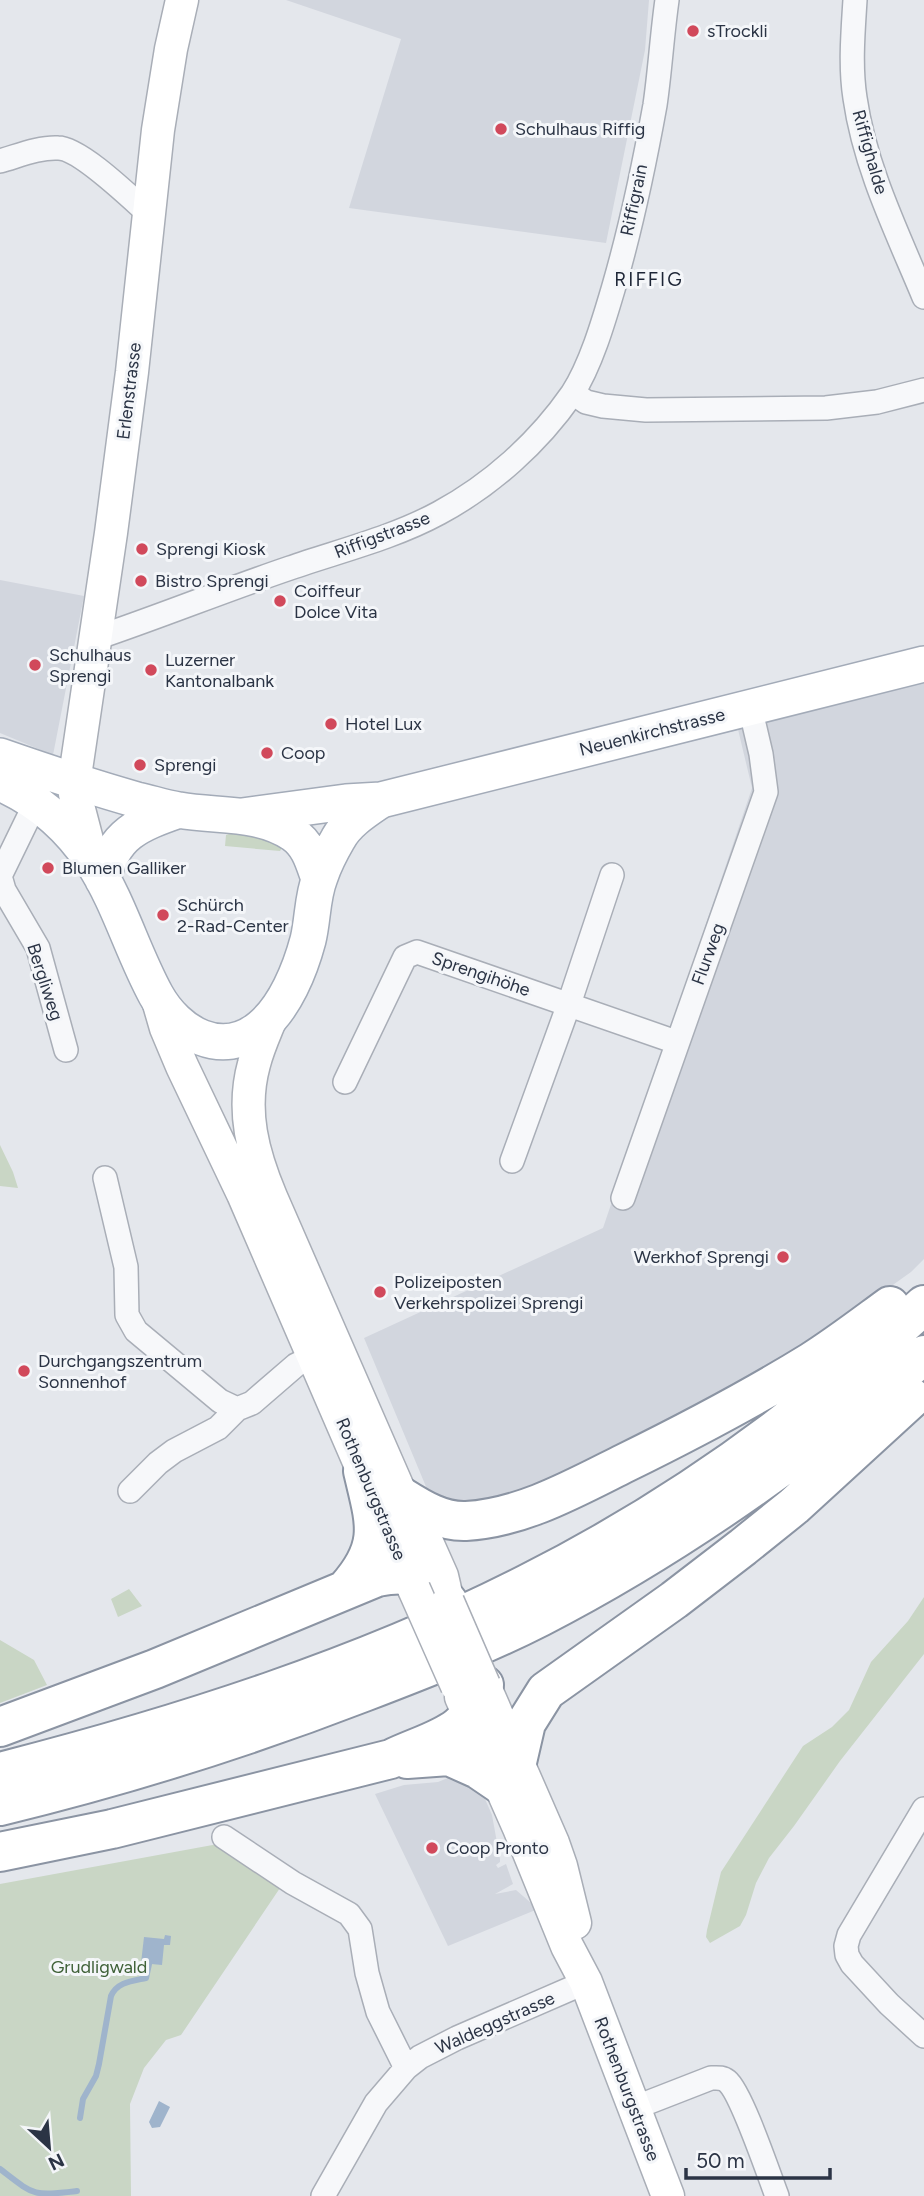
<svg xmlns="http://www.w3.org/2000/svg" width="924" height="2196" font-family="Figtree,sans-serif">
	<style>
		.built { fill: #d2d6de }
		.green { fill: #c9d6c5 }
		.water { fill: #9fb4cc }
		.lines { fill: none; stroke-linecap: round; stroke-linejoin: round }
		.stream { stroke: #9fb4cc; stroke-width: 6 }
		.street-casing { stroke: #a9aeb7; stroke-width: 26 }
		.secondary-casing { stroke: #a9aeb7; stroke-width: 35 }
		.primary-casing { stroke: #a3abb8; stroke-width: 38 }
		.highway-casing { stroke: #8b94a3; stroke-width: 42 }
		.street { stroke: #f7f8fa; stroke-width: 23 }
		.secondary { stroke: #fff; stroke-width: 32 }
		.primary { stroke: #fff; stroke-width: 35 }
		.highway { stroke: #fff; stroke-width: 38 }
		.secondary-bridge-casing { stroke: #a9aeb7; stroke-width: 35; stroke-linecap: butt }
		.secondary-bridge { stroke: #fff; stroke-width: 32 }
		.poi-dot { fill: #d1495b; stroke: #f4f6f9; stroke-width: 2.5 }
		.labels { text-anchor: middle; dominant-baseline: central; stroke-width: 6; stroke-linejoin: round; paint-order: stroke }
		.poi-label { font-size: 18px; fill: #2b3445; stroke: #f4f6f9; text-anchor: start }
		.street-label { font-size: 18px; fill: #2b3445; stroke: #f4f6f9 }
		.park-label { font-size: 18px; fill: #3f6138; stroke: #f4f6f9 }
		.neighbourhood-label { font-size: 19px; letter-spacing: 2px; fill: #1d2536; stroke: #f4f6f9 }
	</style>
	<rect width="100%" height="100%" fill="#e4e7ec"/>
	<path class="built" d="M286,0H649L645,50L606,243L349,208L401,39Z
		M0,580L84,596L53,755L0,733Z
		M924,676V1259L911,1272L796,1354L659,1429L494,1505L432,1501L364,1338L603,1228L752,788L736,721Z
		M455,1775L478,1792L485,1799L492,1815L500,1859V1862L496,1865L498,1868L506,1864L513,1884L495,1894L516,1890L538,1909L448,1946L375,1794L404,1785L438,1782Z"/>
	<path class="green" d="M235,832L270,837L282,848L280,851L225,846L226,835Z
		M0,1145L13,1172L18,1188L0,1186Z
		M129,1589L142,1606L118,1617L111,1599Z
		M924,1597V1654L840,1761L794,1826L769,1858L756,1883L746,1915L740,1926L710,1943L706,1937L707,1930L721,1872L803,1746L832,1727L849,1710L871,1662L908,1621Z
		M0,1640L34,1660L47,1685L0,1703Z
		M218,1844L280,1888L181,2035L166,2040L144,2068L130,2104L131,2196H0V1884Z"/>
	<path class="water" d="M165,1935L171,1936L170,1945H164L162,1965L141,1963L144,1937L164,1939Z
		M159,2101L170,2107L160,2127L152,2128L149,2122Z"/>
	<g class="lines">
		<path class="stream" d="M80,2118L83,2099L96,2076L99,2064L111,1996C117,1982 132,1981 146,1978L149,1964
			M0,2169C35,2196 32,2196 77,2191"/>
		<g class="street-casing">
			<path id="street" d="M855,0C853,32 850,66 855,98C865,168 897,232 924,297
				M0,161C18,156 39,147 58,148C80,148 131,198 149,214
				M573,393L586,402L603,406L646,410L826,408L877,402L924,390
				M96,638C161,616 225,590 290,568C339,551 393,538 439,513C491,485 538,443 572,394C591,365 604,320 614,286C631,227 644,166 655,105C660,71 662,35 667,0
				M36,802L0,876L4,890L38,948L66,1050
				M345,1082L405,957L417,952L676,1042
				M512,1161L569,1004L612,875
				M105,1178L126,1267L127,1315L136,1331L220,1401L237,1409
				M623,1198L766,792L761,754L750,707
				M130,1491L158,1463L174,1451L218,1428L237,1409L252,1403L296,1365L327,1350
				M924,1809L849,1935L846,1946L847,1955L852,1964L889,2004L924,2036
				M224,1837L293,1883L349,1914L360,1929L367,1973L378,2012L406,2068
				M634,2108L711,2078C717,2078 722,2077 727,2081C741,2092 769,2175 777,2196
				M323,2196L376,2103L406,2068L420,2057L457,2038L586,1982"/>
		</g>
		<g class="secondary-casing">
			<path id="secondary" d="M93,863L75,794L74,783L111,533L132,372L158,130L171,49L182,0
				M157,997L166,1028L182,1066L243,1194L414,1589
				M271,1018C265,1033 258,1048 254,1064C241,1111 253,1154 271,1197L402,1497L426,1540L442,1576L448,1602
				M484,1685L553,1843L561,1866L575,1923
				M461,1697L519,1828L567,1946L586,1982L668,2196"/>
		</g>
		<g class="primary-casing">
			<path id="primary" d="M0,756C46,772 91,787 137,800C151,803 165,808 179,810C217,817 259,811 293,834C309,845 313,862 319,879
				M0,783C39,800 68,825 92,861C119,902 132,951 156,995C177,1033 222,1060 261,1027C285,1007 300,970 308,940C313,920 312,897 320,877C324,865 331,851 338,839C347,822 365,811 381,800
				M242,816L346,802L381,800L924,664
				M103,880C112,834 139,824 179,810"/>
		</g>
		<g class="highway-casing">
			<path id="highway" d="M402,1497C421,1509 442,1522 466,1521C522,1518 575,1488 625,1463C688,1432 751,1399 811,1362C838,1345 864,1325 890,1306
				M347,1588C385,1545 375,1522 363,1471
				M0,1727L155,1669L377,1577C412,1570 424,1576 448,1602
				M407,1759L449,1756L478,1769L500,1784
				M517,1762L526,1723L546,1691L674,1600L743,1547L794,1506L912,1398
				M0,1772C179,1726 362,1668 527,1584C672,1511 805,1416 924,1305
				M0,1806C124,1776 245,1738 364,1692C424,1669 483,1646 540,1617C678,1546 805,1455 924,1355
				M0,1852L112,1829L391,1759C432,1739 471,1736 484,1685"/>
		</g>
		<use href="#street" class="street"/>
		<use href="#secondary" class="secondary"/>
		<use href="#primary" class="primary"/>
		<use href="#highway" class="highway"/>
		<g class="secondary-bridge-casing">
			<path id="secondary-bridge" d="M414,1589L457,1686
				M448,1602L484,1685"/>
		</g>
		<use href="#secondary-bridge" class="secondary-bridge"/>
	</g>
	<g class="poi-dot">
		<circle cx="693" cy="31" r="7"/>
		<circle cx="501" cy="129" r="7"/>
		<circle cx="142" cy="549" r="7"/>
		<circle cx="141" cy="581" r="7"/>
		<circle cx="280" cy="601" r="7"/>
		<circle cx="35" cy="665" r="7"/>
		<circle cx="151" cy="670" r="7"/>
		<circle cx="331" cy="724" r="7"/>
		<circle cx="267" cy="753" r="7"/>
		<circle cx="140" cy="765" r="7"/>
		<circle cx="48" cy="868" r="7"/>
		<circle cx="163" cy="915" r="7"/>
		<circle cx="783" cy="1257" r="7"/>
		<circle cx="380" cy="1292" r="7"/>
		<circle cx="24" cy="1371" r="7"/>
		<circle cx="432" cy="1848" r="7"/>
	</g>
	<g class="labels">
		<g class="poi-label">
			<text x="707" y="31">sTrockli</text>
			<text x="515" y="129">Schulhaus Riffig</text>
			<text x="156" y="549">Sprengi Kiosk</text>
			<text x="155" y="581">Bistro Sprengi</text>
			<text x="294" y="591">Coiffeur<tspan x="294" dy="21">Dolce Vita</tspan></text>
			<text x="49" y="655">Schulhaus<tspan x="49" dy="21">Sprengi</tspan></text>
			<text x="165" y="660">Luzerner<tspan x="165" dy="21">Kantonalbank</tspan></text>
			<text x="345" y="724">Hotel Lux</text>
			<text x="281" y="753">Coop</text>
			<text x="154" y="765">Sprengi</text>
			<text x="62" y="868">Blumen Galliker</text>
			<text x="177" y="905">Schürch<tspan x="177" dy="21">2-Rad-Center</tspan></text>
			<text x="769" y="1257" text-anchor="end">Werkhof Sprengi</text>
			<text x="394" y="1282">Polizeiposten<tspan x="394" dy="21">Verkehrspolizei Sprengi</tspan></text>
			<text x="38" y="1361">Durchgangszentrum<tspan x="38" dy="21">Sonnenhof</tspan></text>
			<text x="446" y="1848">Coop Pronto</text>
		</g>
		<g class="street-label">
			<text transform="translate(870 152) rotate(74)">Riffighalde</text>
			<text transform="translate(634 200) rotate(-78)">Riffigrain</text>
			<text transform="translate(129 391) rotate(-83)">Erlenstrasse</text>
			<text transform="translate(382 535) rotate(-21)">Riffigstrasse</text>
			<text transform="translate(652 732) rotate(-14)">Neuenkirchstrasse</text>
			<text transform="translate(708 954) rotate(-70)">Flurweg</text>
			<text transform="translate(481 974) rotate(19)">Sprengihöhe</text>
			<text transform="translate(45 982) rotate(72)">Bergliweg</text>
			<text transform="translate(371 1489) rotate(67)">Rothenburgstrasse</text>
			<text transform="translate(495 2023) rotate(-24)">Waldeggstrasse</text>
			<text transform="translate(627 2089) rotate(69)">Rothenburgstrasse</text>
		</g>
		<g class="park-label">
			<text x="99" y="1967">Grudligwald</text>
		</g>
		<g class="neighbourhood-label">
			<text x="649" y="279">RIFFIG</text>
		</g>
	</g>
	<g transform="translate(49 2147) rotate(154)" stroke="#f4f6f9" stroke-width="5" paint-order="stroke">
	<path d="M0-5L12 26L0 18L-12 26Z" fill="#2b3445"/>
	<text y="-10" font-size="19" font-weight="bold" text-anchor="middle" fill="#2b3445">N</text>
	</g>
	<path d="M686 2168v10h144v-10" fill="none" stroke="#2b3445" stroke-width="3.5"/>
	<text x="696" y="2168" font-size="21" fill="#2b3445" stroke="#f4f6f9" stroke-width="5" paint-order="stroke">50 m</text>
</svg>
